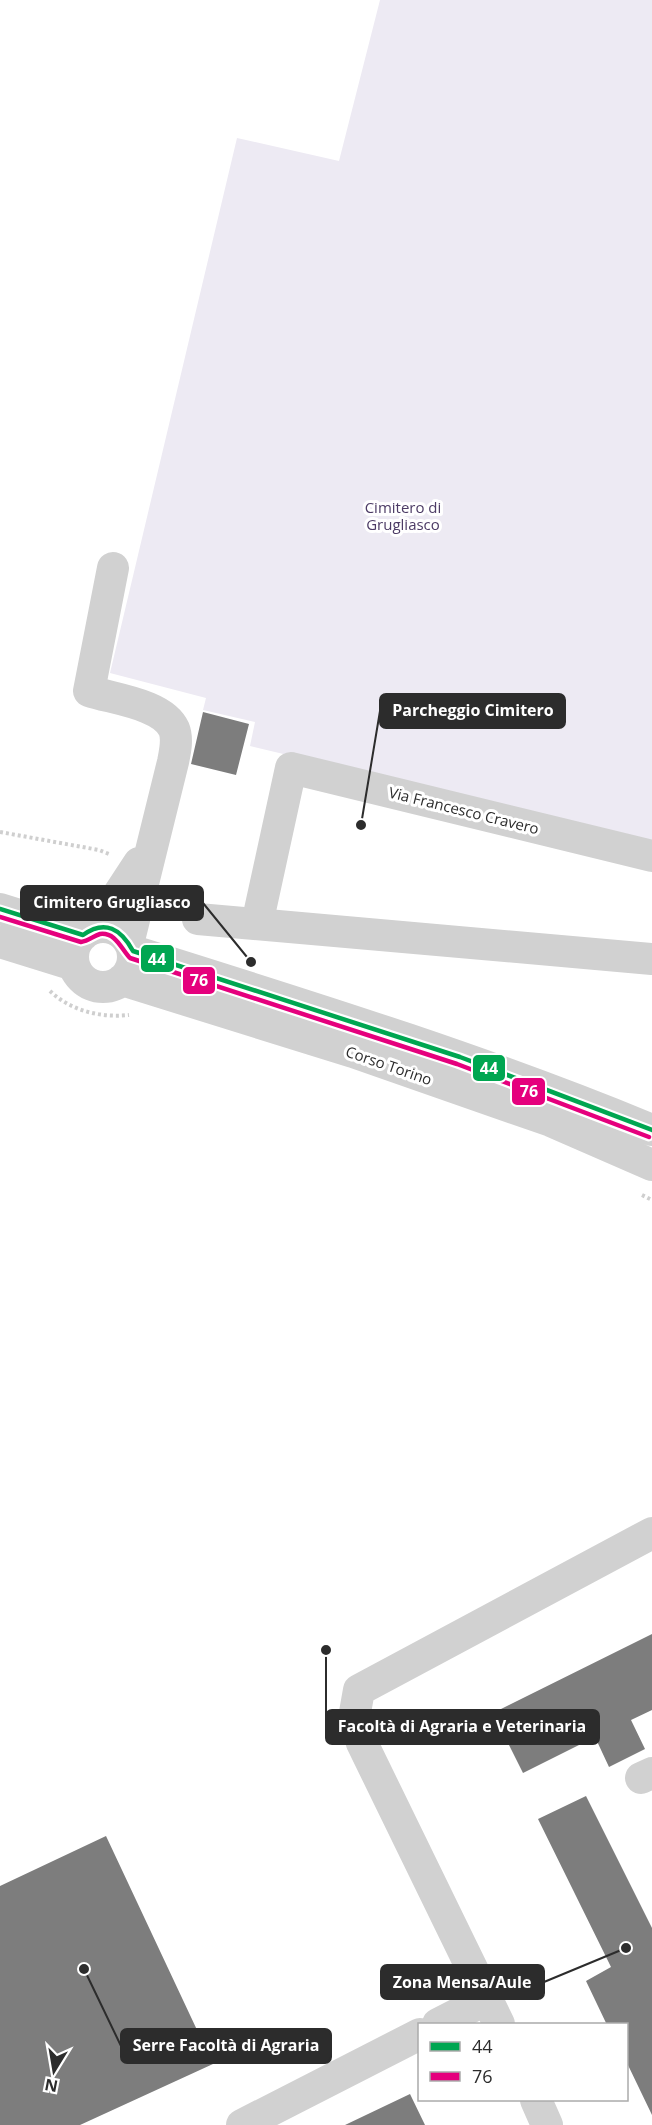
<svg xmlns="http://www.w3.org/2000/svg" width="652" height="2125" font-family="'Open Sans',sans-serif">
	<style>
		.green { fill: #edeaf3 }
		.building { fill: #7d7d7d }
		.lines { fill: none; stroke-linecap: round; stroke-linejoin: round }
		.path { stroke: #cfcfcf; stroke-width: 4; stroke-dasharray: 3 3; stroke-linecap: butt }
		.minor { stroke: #d1d1d1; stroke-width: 32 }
		.bus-1-casing { stroke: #fff; stroke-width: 9 }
		.bus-2-casing { stroke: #fff; stroke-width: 9 }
		.bus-1 { stroke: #00a651; stroke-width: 4.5 }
		.bus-2 { stroke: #e5007d; stroke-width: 4.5 }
		.labels { text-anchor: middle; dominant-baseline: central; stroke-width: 6; stroke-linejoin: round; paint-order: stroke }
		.park-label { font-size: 15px; fill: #4c3b65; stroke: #fff }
		.street-label { font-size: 15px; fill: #2c2c2c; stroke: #fff }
		.leader { fill: none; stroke: #2c2c2c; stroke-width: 2 }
		.callout-dot { fill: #2c2c2c; stroke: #fff; stroke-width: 2 }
		.callout { fill: #2c2c2c; stroke: #2c2c2c; stroke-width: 2 }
		.callout-label { font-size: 16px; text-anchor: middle; font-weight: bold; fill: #fff }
		.line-badge { stroke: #fff; stroke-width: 2 }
		.badge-label { font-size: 16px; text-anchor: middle; font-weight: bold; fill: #fff }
	</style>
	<rect width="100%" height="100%" fill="#fff"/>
	<path class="green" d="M380,0H652V842L250,746L255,722L203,710L206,698L110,673L237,138L339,161Z"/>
	<path class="building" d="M203,712L249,724L236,775L191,764Z
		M652,1634V1710L631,1720L645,1749L609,1767L595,1737L523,1773L493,1713Z
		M586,1796L652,1928V2115L627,2063V2025H607L586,1981L611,1967L538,1819Z
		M106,1836L213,2064L80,2125H0V1886Z
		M410,2094L425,2125H345Z"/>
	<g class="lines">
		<path class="path" d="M0,832L99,850L109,854
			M50,991C71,1011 101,1018 129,1015
			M642,1195L652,1200"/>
		<path class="minor" d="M113,568L89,691C113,699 163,704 174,729C178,739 175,752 173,762L129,940
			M0,909L83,935
			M198,919L652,959
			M257,924L291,768L652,856
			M97,927L139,863
			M73 957a30 30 0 1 1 60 0a30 30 0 1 1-60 0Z
			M0,942L74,965
			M133,951C308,1006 483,1060 652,1130
			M122,980L353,1052L551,1121L652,1165
			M641,1778L652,1773
			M438,2024L487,1999
			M499,2024L362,1743L354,1718L359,1690L652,1533
			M536,2100L547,2125
			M242,2125L420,2034"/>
		<g class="bus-1-casing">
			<path id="bus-1" d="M0,909L83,935C105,919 121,929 133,951L460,1057L652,1130"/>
		</g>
		<g class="bus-2-casing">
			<path id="bus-2" d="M0,917L81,942C89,941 93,936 100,934C116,932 121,949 130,958L457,1064L649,1137"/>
		</g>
		<use href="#bus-1" class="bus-1"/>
		<use href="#bus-2" class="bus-2"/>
	</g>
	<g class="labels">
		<g class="park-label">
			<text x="403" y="507">Cimitero di<tspan x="403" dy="17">Grugliasco</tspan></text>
		</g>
		<g class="street-label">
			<text transform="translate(464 810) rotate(14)">Via Francesco Cravero</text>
			<text transform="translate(389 1065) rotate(19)">Corso Torino</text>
		</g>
	</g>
	<path class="leader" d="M361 825L380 711M251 962L203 903M326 1650L326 1727M626 1948L544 1982M84 1969L121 2046"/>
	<g class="callout-dot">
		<circle cx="361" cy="825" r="6"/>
		<circle cx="251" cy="962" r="6"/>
		<circle cx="326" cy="1650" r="6"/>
		<circle cx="626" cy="1948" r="6"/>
		<circle cx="84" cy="1969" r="6"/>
	</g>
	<g class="callout">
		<rect x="380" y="694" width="185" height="34" rx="6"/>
		<rect x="21" y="886" width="182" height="34" rx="6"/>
		<rect x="326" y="1710" width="273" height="34" rx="6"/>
		<rect x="381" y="1965" width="163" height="34" rx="6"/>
		<rect x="121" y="2029" width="210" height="34" rx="6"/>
	</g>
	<g class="callout-label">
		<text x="473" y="716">Parcheggio Cimitero</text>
		<text x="112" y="908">Cimitero Grugliasco</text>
		<text x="462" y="1732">Facoltà di Agraria e Veterinaria</text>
		<text x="462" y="1988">Zona Mensa/Aule</text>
		<text x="226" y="2051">Serre Facoltà di Agraria</text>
	</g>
	<g class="line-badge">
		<rect x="140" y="944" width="35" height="29" rx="6" fill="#00a651"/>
		<rect x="182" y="966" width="34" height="29" rx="6" fill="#e5007d"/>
		<rect x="472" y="1054" width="34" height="28" rx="6" fill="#00a651"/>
		<rect x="511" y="1077" width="35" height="29" rx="6" fill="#e5007d"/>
	</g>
	<g class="badge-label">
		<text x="157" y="965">44</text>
		<text x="199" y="986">76</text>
		<text x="489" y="1074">44</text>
		<text x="529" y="1097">76</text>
	</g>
	<rect x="418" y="2023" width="210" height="78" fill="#ffffff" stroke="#ababab" stroke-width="1.5"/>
	<rect x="430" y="2042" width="30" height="9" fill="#00a651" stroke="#ababab" stroke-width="1.5"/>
	<text x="472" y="2053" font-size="18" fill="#2c2c2c">44</text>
	<rect x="430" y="2072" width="30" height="9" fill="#e5007d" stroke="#ababab" stroke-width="1.5"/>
	<text x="472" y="2083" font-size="18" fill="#2c2c2c">76</text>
	<g transform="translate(54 2071) rotate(191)" stroke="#ffffff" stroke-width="4.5" paint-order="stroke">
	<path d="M0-4.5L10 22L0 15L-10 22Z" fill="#2c2c2c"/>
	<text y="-9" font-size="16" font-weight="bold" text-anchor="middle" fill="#2c2c2c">N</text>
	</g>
</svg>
